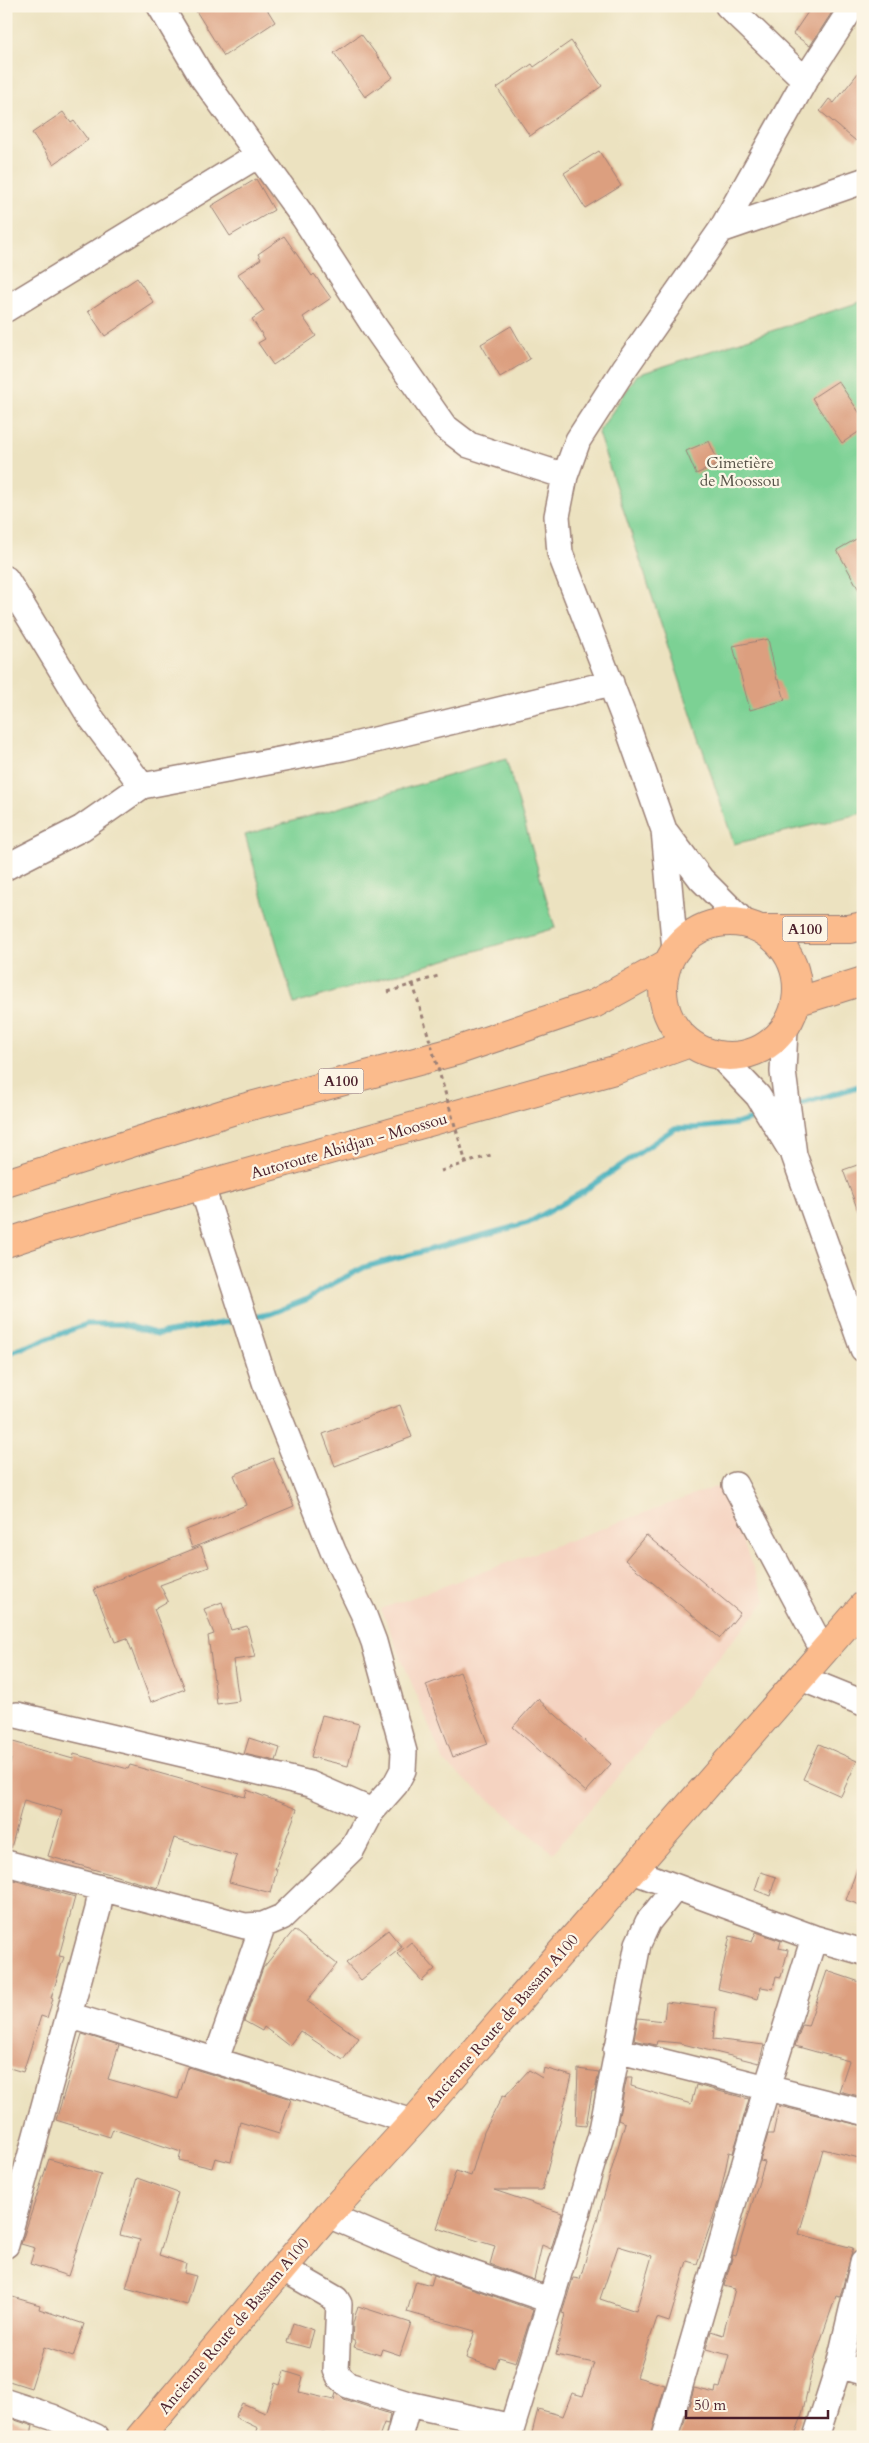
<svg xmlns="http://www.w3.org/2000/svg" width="869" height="2443" font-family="Cardo,serif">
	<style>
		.built { fill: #f5d3c1 }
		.green { fill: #7cd194; stroke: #637860 }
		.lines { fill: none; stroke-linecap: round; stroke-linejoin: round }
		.stream { stroke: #3eadbb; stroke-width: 5.5 }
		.building { fill: #dc9f7f; fill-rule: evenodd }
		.minor-casing { stroke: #9b8076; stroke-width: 28 }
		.major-casing { stroke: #9b8076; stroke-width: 30 }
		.highway-casing { stroke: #9b8076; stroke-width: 30 }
		.path { stroke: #9b8076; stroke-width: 3; stroke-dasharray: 4 4; stroke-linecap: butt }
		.minor { stroke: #fff; stroke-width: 25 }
		.major { stroke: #fbbb8c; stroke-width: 28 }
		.highway { stroke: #fbbb8c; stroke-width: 28 }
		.path-bridge { stroke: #9b8076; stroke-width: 3; stroke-dasharray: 4 4; stroke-linecap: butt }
		.labels { text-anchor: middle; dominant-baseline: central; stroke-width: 4.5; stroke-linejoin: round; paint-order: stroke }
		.shield { fill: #fcf5e5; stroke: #7f5f63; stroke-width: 1 }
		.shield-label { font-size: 15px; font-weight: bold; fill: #4a1f2b }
		.park-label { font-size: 16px; fill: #59544a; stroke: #fcf5e5 }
		.street-label { font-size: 16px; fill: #4a1f2b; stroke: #fcf5e5 }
	</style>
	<rect width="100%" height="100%" fill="#fcf5e5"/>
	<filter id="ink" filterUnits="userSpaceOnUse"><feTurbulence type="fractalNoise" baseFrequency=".02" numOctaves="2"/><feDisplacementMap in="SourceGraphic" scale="10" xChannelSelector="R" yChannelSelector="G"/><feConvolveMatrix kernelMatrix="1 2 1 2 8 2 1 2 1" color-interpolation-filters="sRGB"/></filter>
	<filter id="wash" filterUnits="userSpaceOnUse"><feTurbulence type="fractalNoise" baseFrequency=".0096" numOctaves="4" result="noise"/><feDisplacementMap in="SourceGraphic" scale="20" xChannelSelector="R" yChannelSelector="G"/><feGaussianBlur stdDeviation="1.12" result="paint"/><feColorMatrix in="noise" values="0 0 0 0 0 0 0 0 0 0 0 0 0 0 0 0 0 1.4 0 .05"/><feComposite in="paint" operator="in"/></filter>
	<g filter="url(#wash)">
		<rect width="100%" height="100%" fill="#ece2c0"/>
		<path class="built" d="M721,1485L766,1601L553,1853L444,1762L381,1609Z"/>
		<path class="green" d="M863,301V813L734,844L598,433L637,375Z
			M506,759L555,928L294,1004L245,835Z"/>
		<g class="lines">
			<path class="stream" d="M794,1106L863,1085
				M250,1318L269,1314L308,1299L336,1282L365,1267L528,1223L581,1193L675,1128H695L736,1124L764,1115
				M6,1354L87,1324H122L158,1334L239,1320"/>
		</g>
		<g id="blocks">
			<path class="building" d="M193,6H265L275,22L224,56Z
				M812,6H836L810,46L793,34Z
				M361,34L393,77L365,97L334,53Z
				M571,41L602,86L530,136L497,88L532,64L534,67Z
				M863,67V133L856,141L820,111L829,99L834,103Z
				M63,112L71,123L74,121L88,140L54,164L32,133Z
				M599,151L621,186L585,208L564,173Z
				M256,179L274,210L230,236L211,206Z
				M284,236L312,276L314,274L331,298L303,317L316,336L273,365L258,343L265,339L252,319L264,311L238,274L261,259L258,254Z
				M137,278L154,303L105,336L88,311Z
				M511,326L530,359L500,377L481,344Z
				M838,381L863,418V429L842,443L812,398Z
				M709,441L719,464L696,474L686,451Z
				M858,538L863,547V597L837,550Z
				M768,639L777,680H779L785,700L750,710L733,646Z
				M863,1163V1219H861L843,1170Z
				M400,1405L412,1437L335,1466L323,1434Z
				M273,1458L294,1506L192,1548L186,1530L228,1514L227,1513L246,1505L234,1475Z
				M646,1535L740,1613L720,1638L625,1560Z
				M201,1546L209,1567L160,1585L168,1601L154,1609L185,1689L151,1702L127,1638L115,1642L94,1589Z
				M222,1602L231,1630L247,1626L255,1657L233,1660L239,1701L217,1704L208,1636L214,1634L204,1609Z
				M460,1672L488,1744L453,1757L426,1685Z
				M538,1699L611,1764L586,1792L513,1727Z
				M322,1715L359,1724L348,1766L311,1757Z
				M249,1738L280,1748L276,1761L244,1754Z
				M6,1740L73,1759L74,1754L128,1769L130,1765L245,1797L247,1790L297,1809L275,1869H277L271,1893L229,1882L237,1856L174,1838L158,1888L48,1856L62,1811L24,1800L11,1848H6V1777L11,1759L6,1758Z
				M819,1744L857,1761L841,1796L803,1779Z
				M861,1858L863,1859V1906L846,1900Z
				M761,1872L776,1877L770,1896L755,1890Z
				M6,1878L75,1897L59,1956L64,1957L51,1998L53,1999L47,2018L41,2016L23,2072L6,2067Z
				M294,1930L337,1964L307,2001L359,2038L343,2060L300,2031L289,2046L264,2027L262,2031L244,2021L263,1968Z
				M388,1930L402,1947L361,1980L346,1963Z
				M756,1932L781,1941L779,1948L788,1950L781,1977L776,1976L773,1989L761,1987L758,1999L718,1989L730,1936L752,1942Z
				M411,1942L435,1969L422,1981L397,1954Z
				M827,1971L863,1983V2097L839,2091L849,2061L795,2046L802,2025L808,2026Z
				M666,2002L716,2008L713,2039L764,2045L759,2063L679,2043L657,2041L656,2045L634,2040L638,2018L664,2021Z
				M82,2034L119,2045L108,2079L178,2099L188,2067L291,2099L279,2134L240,2122L231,2162L215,2158L212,2168L179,2160L181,2152L113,2129L110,2137L56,2120Z
				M544,2068L572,2076L542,2190H494L562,2213L551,2249L542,2245L534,2280L490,2264L495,2246L437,2228L456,2171L471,2176L484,2132L503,2095L505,2096L529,2070L542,2078Z
				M578,2069L599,2072L595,2091H592L586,2126L576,2125Z
				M627,2077H632L631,2086L691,2104L696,2085L749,2099L733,2153L729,2152L719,2200L697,2264L687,2261L669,2322L657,2318L637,2377L665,2385L651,2437H531L538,2409L563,2416L572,2393L583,2396L594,2363L556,2355L565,2314L562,2313L573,2278L580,2279L625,2123L618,2120ZM618,2246L652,2256L636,2311L600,2299Z
				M779,2106L863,2126V2159L823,2149L799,2234L853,2248L840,2297L836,2296L815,2357L801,2419L794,2437H680L694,2388L715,2393L716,2387L720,2388L729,2355L706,2349L711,2331L723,2335L735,2289L724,2286L733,2255L736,2256L765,2162L760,2161L768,2134H773Z
				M49,2159L101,2174L68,2276L30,2264L35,2248L21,2244Z
				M137,2178L178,2193L159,2255L186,2264L184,2273L196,2276L187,2305L126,2288L140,2240L120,2235Z
				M434,2275L533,2310L516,2362L499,2357L495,2368L466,2358L475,2331L407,2312L416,2281L431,2285Z
				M9,2296L40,2305L39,2309L84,2324L73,2357L44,2347L31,2388L6,2380V2305Z
				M358,2306L411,2323L400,2355L382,2349L380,2355L354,2347L356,2342L352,2340L353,2323Z
				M293,2323L314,2330L309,2348L287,2342Z
				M284,2371L303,2377L299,2392L334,2400L336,2393L344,2399L390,2414L388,2424L384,2423L379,2437H336L321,2432L320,2436L309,2433L307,2437H255L258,2428L235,2417L242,2403L265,2413L275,2383L280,2385Z
				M6,2417L33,2426L30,2437H6Z"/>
		</g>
	</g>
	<g filter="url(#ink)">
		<use href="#blocks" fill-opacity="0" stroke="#9b8076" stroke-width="1"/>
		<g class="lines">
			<g class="minor-casing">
				<path id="minor" d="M160,6L202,77L304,218L374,326L444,426L469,445L565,476
					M728,6L805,80
					M721,230L863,181
					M6,309L258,155
					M6,579L89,715L142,786
					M664,830L701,879L746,924
					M6,867L82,828L142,786L342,748L611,683
					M675,950L664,830L628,728L560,553L557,516L565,476L578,440L624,369L721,230L805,80L853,6
					M785,1028L783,1072L794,1155L863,1349
					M719,1055L758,1096L789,1147
					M735,1485L824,1652
					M801,1678L863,1703
					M17,1715L310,1784L372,1811
					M6,1863L245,1926L263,1925L282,1917L352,1849L372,1811L395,1785L403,1770L404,1752L374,1642L363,1613L333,1551L265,1382L202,1187
					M633,1871L814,1938L863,1952
					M69,2015L413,2122
					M616,2050L863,2112
					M216,2059L263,1925
					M328,2215L433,2260L549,2300
					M6,2245L98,1909L101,1888
					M284,2269L336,2299L339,2304L336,2370L340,2378L348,2385L408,2404L512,2427
					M839,2365L863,2263
					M6,2402L52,2417L96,2437
					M399,2437L408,2404
					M509,2437L601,2135L638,1944L648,1922L676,1887
					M665,2437L767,2087L814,1938
					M816,2437L839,2365L863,2372"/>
			</g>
			<g class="major-casing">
				<path id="major" d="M140,2437L328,2215L413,2122L863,1606"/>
			</g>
			<g class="highway-casing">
				<path id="highway" d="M663 989a67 67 0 1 1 134 0a67 67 0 1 1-134 0Z
					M761,929H849L863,926
					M796,1002L863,981
					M6,1183L232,1111L456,1051L594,1004L668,963
					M6,1243L51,1228L618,1069L690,1043"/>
			</g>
			<path class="path" d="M388,992L441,975
				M441,1171L494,1154"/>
			<use href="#minor" class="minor"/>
			<use href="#major" class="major"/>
			<use href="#highway" class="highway"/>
			<path class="path-bridge" d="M413,984L466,1163"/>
		</g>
	</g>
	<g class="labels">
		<g class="shield">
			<rect x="782.5" y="916.5" width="45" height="25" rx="4"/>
			<rect x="318.5" y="1068.5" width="45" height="25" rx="4"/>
		</g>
		<g class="shield-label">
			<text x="805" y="929">A100</text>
			<text x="341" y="1081">A100</text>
		</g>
		<g class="park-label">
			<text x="740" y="463">Cimetière<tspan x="740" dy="18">de Moossou</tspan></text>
		</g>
		<g class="street-label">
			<text transform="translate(349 1146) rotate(-16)">Autoroute Abidjan - Moossou</text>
			<text transform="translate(502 2021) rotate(-49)">Ancienne Route de Bassam A100</text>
			<text transform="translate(234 2326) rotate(-50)">Ancienne Route de Bassam A100</text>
		</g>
	</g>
	<rect width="869" height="2443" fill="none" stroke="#fcf5e5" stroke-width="25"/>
	<path d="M686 2410v8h142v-8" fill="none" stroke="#4a1f2b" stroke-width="2.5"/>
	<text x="694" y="2410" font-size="15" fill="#4a1f2b" stroke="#fcf5e5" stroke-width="4" paint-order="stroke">50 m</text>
</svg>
